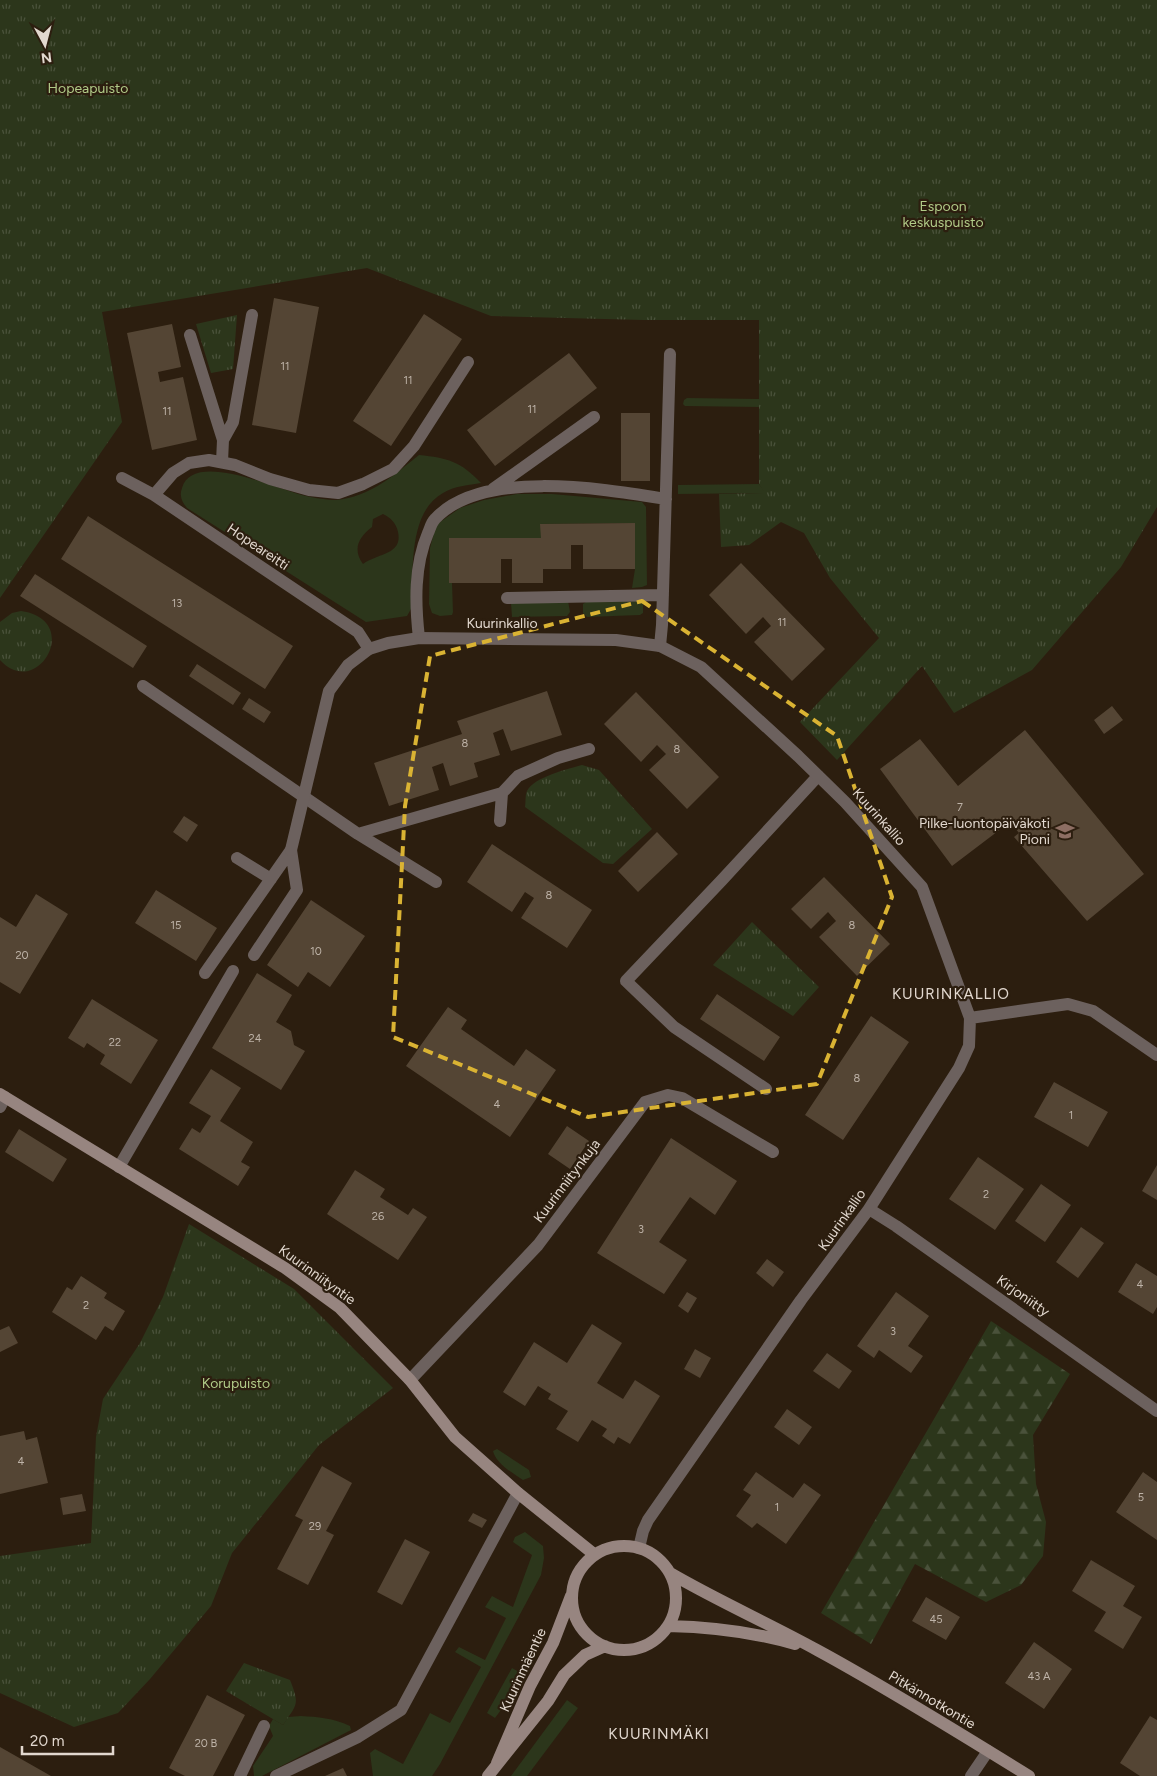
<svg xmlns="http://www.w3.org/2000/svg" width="1157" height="1776" font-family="Figtree,sans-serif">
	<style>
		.green { fill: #2c361b; fill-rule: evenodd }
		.forest { fill: url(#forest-firs) }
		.park { fill: url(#park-tufts) }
		.building { fill: #544534 }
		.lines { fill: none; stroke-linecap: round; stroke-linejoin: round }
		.lane { stroke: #6c615e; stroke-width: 12 }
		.street { stroke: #6c615e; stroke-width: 12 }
		.secondary { stroke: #978580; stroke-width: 12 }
		.marked { fill: none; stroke: #dab333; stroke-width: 4; stroke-dasharray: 10 6; stroke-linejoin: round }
		.labels { text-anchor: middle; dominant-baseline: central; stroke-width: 4.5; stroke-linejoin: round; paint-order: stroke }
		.number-label { font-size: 11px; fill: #beb3a8 }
		.park-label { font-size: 14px; fill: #b1cb88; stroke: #2c1e0f }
		.street-label { font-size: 14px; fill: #e2d8cf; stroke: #2c1e0f }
		.poi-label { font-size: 14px; fill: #e2d8cf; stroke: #2c1e0f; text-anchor: end }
		.neighbourhood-label { font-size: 15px; letter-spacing: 1px; fill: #e2d8cf; stroke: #2c1e0f }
	</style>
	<defs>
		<pattern id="forest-firs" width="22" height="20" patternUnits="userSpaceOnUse" patternTransform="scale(1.25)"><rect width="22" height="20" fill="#2c361b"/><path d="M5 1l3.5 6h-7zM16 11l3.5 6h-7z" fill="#4a523b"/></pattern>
		<pattern id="park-tufts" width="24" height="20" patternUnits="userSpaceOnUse" patternTransform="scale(1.25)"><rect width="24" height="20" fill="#2c361b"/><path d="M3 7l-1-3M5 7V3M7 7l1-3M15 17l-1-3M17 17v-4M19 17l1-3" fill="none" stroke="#4a523b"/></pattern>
	</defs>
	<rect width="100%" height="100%" fill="#2c1e0f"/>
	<path class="green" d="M687,398L759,399V407L685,406L683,404L684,400Z
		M419,455C448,458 460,461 481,483C469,485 454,486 443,493C407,513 414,573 411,609L407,616L366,622L187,508C182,502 179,496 182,488C193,449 281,491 306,496C315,498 327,500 336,500C370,497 394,475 419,455ZM383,514C391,518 396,523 398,532C403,555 377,553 363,564C352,549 359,537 372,527L373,519Z
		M759,484L766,493L678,494V485Z
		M517,494H552L642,502L646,507L647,585L642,587L632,588L635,569V523L541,524V538H449V583H452L453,612L452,615L440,616L432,613L429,604L430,548L436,525L460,508L484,500Z
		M638,600L643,603V613L640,615L587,617L583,613V604L586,602Z
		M568,601L570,612L567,616L512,617L511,603Z
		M497,1449L529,1470L531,1477L523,1480C513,1473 496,1464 493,1451Z
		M525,1532L543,1546L544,1558L541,1575L440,1764L432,1776H373L370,1753L375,1749L403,1764L430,1713L450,1723L481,1667L455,1652L459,1647L485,1660L506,1618L485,1607L492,1596L513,1607L532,1555L513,1542L515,1537Z
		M512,1668L526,1676L495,1718L487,1713Z
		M567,1700L578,1708L527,1776H511Z
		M301,1716C318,1717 333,1718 350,1726L351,1730L262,1776H254L253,1766L273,1736L269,1726L273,1719L283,1725L288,1717Z"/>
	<path class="forest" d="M991,1321L1070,1374L1033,1435L1036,1484L1046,1522L1043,1556L1021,1585L986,1602L915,1564L871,1644L821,1613Z"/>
	<path class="park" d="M0,0H1157V507L1121,567L1032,670L954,713L922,666L837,760L800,722L879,638L830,578L804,533L781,522L749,545L721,547L719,494L765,493L759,484V320H644L491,316L367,268L102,312L122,422L0,598Z
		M237,315L233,369L211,373L196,324Z
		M21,611C84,620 37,701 0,660V622L12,613Z
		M582,765L599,770L652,829L613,864L603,863L525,807C526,802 525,795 527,791C534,777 568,769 582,765Z
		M752,922L819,987L793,1016L713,965Z
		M189,1224L294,1289L393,1388L319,1445L232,1553L211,1606L150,1679L118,1713L74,1727L0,1693V1556L91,1543L96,1437L103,1399L140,1343L163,1297Z
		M244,1663L290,1680C300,1705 297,1704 283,1725L226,1691Z"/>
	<path class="building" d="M274,298L319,307L296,433L252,425Z
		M424,314L462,339L391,446L353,421Z
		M172,324L181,367L158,372L160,382L183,377L197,440L152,450L127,333Z
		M569,353L597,388L495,466L467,430Z
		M621,413H650V481H621Z
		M88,516L293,646L265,689L61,559Z
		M635,523V569H583V545H571V569H543V583H512V559H501V583H449V538H541L540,524Z
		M741,563L825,649L792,681L754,642L771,626L763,617L746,634L709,595Z
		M35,574L147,646L133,668L20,596Z
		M197,664L241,693L233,705L189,676Z
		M547,691L562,735L511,751L503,729L493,733L500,755L474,763L478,777L450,786L443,763L432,767L439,790L389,806L374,763L462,734L457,721Z
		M636,692L719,777L687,809L649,770L666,754L657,745L641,762L604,724Z
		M249,698L271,712L264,723L242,709Z
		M1112,706L1123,720L1104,734L1094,720Z
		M1025,730L1144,874L1087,921L1014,837L1019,833L1010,822L952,866L880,769L920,739L958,786Z
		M184,816L198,825L187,842L173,832Z
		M657,832L678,854L638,892L618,871Z
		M492,844L592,910L567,948L521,918L534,898L525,892L512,912L467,882Z
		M824,877L890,944L857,976L819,937L836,921L828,912L811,929L791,909Z
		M156,890L217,928L196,961L135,923Z
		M36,894L68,914L20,994L0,982V917L16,927Z
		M311,900L365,936L330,987L308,972L298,987L267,965Z
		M257,973L292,995L276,1022L291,1031L294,1045L305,1051L281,1090L212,1048Z
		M717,994L780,1037L764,1061L700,1019Z
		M92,999L158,1040L131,1084L100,1064L105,1055L87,1043L84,1048L68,1038Z
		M448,1007L467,1020L461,1029L514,1066L526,1049L556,1070L510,1137L406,1066Z
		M871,1016L909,1042L843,1140L805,1115Z
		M211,1069L241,1088L220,1121L253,1142L241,1162L250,1167L238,1186L179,1149L192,1128L200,1133L211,1116L189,1103Z
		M1054,1082L1108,1112L1088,1147L1034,1117Z
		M567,1126L589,1141L570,1169L548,1154Z
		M19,1129L67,1159L53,1182L5,1152Z
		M671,1138L737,1181L715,1215L690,1197L659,1242L687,1260L664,1294L597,1253Z
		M978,1157L1024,1189L995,1230L949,1199Z
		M1157,1165V1200L1142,1191Z
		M355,1170L385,1189L380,1197L408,1215L413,1208L427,1217L398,1260L327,1214Z
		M1041,1184L1071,1205L1045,1242L1015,1221Z
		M1081,1227L1104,1243L1078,1278L1056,1262Z
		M767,1259L784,1272L773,1287L756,1273Z
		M1136,1263L1157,1276V1307L1153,1314L1118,1292Z
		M81,1276L107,1293L104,1298L125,1311L113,1331L105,1326L96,1340L52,1312L67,1287L72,1290Z
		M687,1292L697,1298L688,1313L678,1306Z
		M896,1292L929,1316L908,1346L923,1356L911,1373L879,1350L874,1358L857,1346Z
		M592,1324L622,1343L597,1383L623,1399L635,1380L660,1396L630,1444L618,1437L614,1444L602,1436L607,1429L592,1420L578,1442L556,1429L568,1411L548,1399L551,1394L538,1386L525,1406L503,1392L534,1342L567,1363Z
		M9,1326L18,1343L0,1352V1330Z
		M695,1349L711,1358L700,1378L684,1369Z
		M827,1353L852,1371L839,1389L813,1371Z
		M787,1409L812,1427L799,1445L774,1427Z
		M24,1431L26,1440L37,1437L48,1483L0,1494V1436Z
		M322,1466L352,1483L326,1531L334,1535L308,1585L277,1569L303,1520L295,1516Z
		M756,1472L793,1498L804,1483L821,1495L786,1544L757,1523L752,1528L736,1516L751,1495L743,1490Z
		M1143,1472L1157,1482V1540L1116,1512Z
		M82,1494L86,1511L63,1515L60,1498Z
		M473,1513L487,1520L482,1528L468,1521Z
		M405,1539L430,1552L402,1605L377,1592Z
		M1091,1560L1135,1586L1123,1606L1142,1617L1123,1649L1094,1631L1106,1612L1072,1591Z
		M926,1597L960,1617L946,1640L912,1621Z
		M1034,1642L1072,1669L1044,1709L1005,1683Z
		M207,1695L245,1715L213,1776H185L169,1768Z
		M1150,1716L1157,1720V1776H1140L1120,1763Z
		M0,1747L51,1776H0Z
		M343,1768L347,1776H325Z"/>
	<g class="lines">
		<path class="lane" d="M190,335L223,440L222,462
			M223,440L233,422L252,315
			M122,478L154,495L358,632L369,649
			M493,489L594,417
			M154,495L173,473L189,463L209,460L235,465L270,479L309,490L338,493L363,484L393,469L414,446L468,362
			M507,598L663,595
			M419,638C415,603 414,566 428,533C430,529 431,523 435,519C482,468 604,489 666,499
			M660,646L662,625L670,354
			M143,686L358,834L436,882
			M500,821L502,793
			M358,834L502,793L518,776L558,758L589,749
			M237,858L271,879
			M254,955L297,890L291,850
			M205,973L291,850
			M766,1089L674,1027L626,981L722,880L818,776
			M119,1167L233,971
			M240,1776L264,1726
			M276,1776L358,1737L401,1710L518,1493"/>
		<path class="street" d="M291,850L329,691L348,665L369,649L388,643L419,638L616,640L660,646L701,667L798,756L845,802L922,887L970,1018L969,1046L959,1068L869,1209L801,1300L648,1520L643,1531L639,1548
			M970,1018L1068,1004L1093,1011L1157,1055
			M0,1107L5,1097
			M869,1209L896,1226L1157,1411
			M410,1380L538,1245L645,1102L668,1095L682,1098L773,1152
			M971,1776L988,1751"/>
		<path class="secondary" d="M0,1094L285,1268L340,1308L410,1380L455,1437L518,1493L595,1555
			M572 1598a52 52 0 1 1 104 0a52 52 0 1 1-104 0Z
			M670,1573C718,1601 768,1623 817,1650C889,1689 959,1733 1029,1776
			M668,1626C710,1627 754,1632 795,1644
			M497,1763L530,1686L553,1643L571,1596
			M488,1776L548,1701L564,1675L585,1655L605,1646"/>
	</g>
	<path class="marked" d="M642,601L837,736L892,897L817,1084L588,1117L393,1037L405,806L430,656Z"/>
	<defs>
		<g id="school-bare" transform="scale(1.5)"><path d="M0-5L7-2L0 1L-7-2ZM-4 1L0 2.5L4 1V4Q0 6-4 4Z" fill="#8d6e63" stroke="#2c1e0f" stroke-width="2.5" paint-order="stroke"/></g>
	</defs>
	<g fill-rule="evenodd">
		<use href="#school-bare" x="1065" y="831"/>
	</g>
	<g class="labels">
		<g class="number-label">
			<text x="285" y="366">11</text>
			<text x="408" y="380">11</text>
			<text x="532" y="409">11</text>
			<text x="167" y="411">11</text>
			<text x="177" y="603">13</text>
			<text x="782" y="622">11</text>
			<text x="465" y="743">8</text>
			<text x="677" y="749">8</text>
			<text x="960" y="807">7</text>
			<text x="549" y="895">8</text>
			<text x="176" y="925">15</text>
			<text x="852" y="925">8</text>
			<text x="316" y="951">10</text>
			<text x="22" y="955">20</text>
			<text x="255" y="1038">24</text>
			<text x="115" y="1042">22</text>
			<text x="857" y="1078">8</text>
			<text x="497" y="1104">4</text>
			<text x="1071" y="1115">1</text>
			<text x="986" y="1194">2</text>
			<text x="378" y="1216">26</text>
			<text x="641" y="1229">3</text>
			<text x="1140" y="1284">4</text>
			<text x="86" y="1305">2</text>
			<text x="893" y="1331">3</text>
			<text x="21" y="1461">4</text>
			<text x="1141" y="1497">5</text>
			<text x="777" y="1507">1</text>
			<text x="315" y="1526">29</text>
			<text x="936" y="1619">45</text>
			<text x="1039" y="1676">43 A</text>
			<text x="206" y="1743">20 B</text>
		</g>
		<g class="park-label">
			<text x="88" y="88">Hopeapuisto</text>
			<text x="943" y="206">Espoon<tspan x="943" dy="16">keskuspuisto</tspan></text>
			<text x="236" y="1383">Korupuisto</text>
		</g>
		<g class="street-label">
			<text transform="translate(258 547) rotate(34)">Hopeareitti</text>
			<text x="502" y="623">Kuurinkallio</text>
			<text transform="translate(879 817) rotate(48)">Kuurinkallio</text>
			<text transform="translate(567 1181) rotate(-53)">Kuurinniitynkuja</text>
			<text transform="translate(842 1220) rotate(-55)">Kuurinkallio</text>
			<text transform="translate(317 1275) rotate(36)">Kuurinniityntie</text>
			<text transform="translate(1023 1296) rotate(35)">Kirjoniitty</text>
			<text transform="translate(523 1670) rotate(-65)">Kuurinmäentie</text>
			<text transform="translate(932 1700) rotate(31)">Pitkännotkontie</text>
		</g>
		<g class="poi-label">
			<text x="1050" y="823">Pilke-luontopäiväkoti<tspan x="1050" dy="16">Pioni</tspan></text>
		</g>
		<g class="neighbourhood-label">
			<text x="951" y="994">KUURINKALLIO</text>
			<text x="659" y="1734">KUURINMÄKI</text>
		</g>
	</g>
	<g transform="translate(45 45) rotate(173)" stroke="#2c1e0f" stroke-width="4" paint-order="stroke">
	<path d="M0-4L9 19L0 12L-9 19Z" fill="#e2d8cf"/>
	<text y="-8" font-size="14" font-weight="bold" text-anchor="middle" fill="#e2d8cf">N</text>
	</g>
	<path d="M22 1746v8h91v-8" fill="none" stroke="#e2d8cf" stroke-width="2.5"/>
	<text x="30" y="1746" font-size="15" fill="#e2d8cf" stroke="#2c1e0f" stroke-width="4" paint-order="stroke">20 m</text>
</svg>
